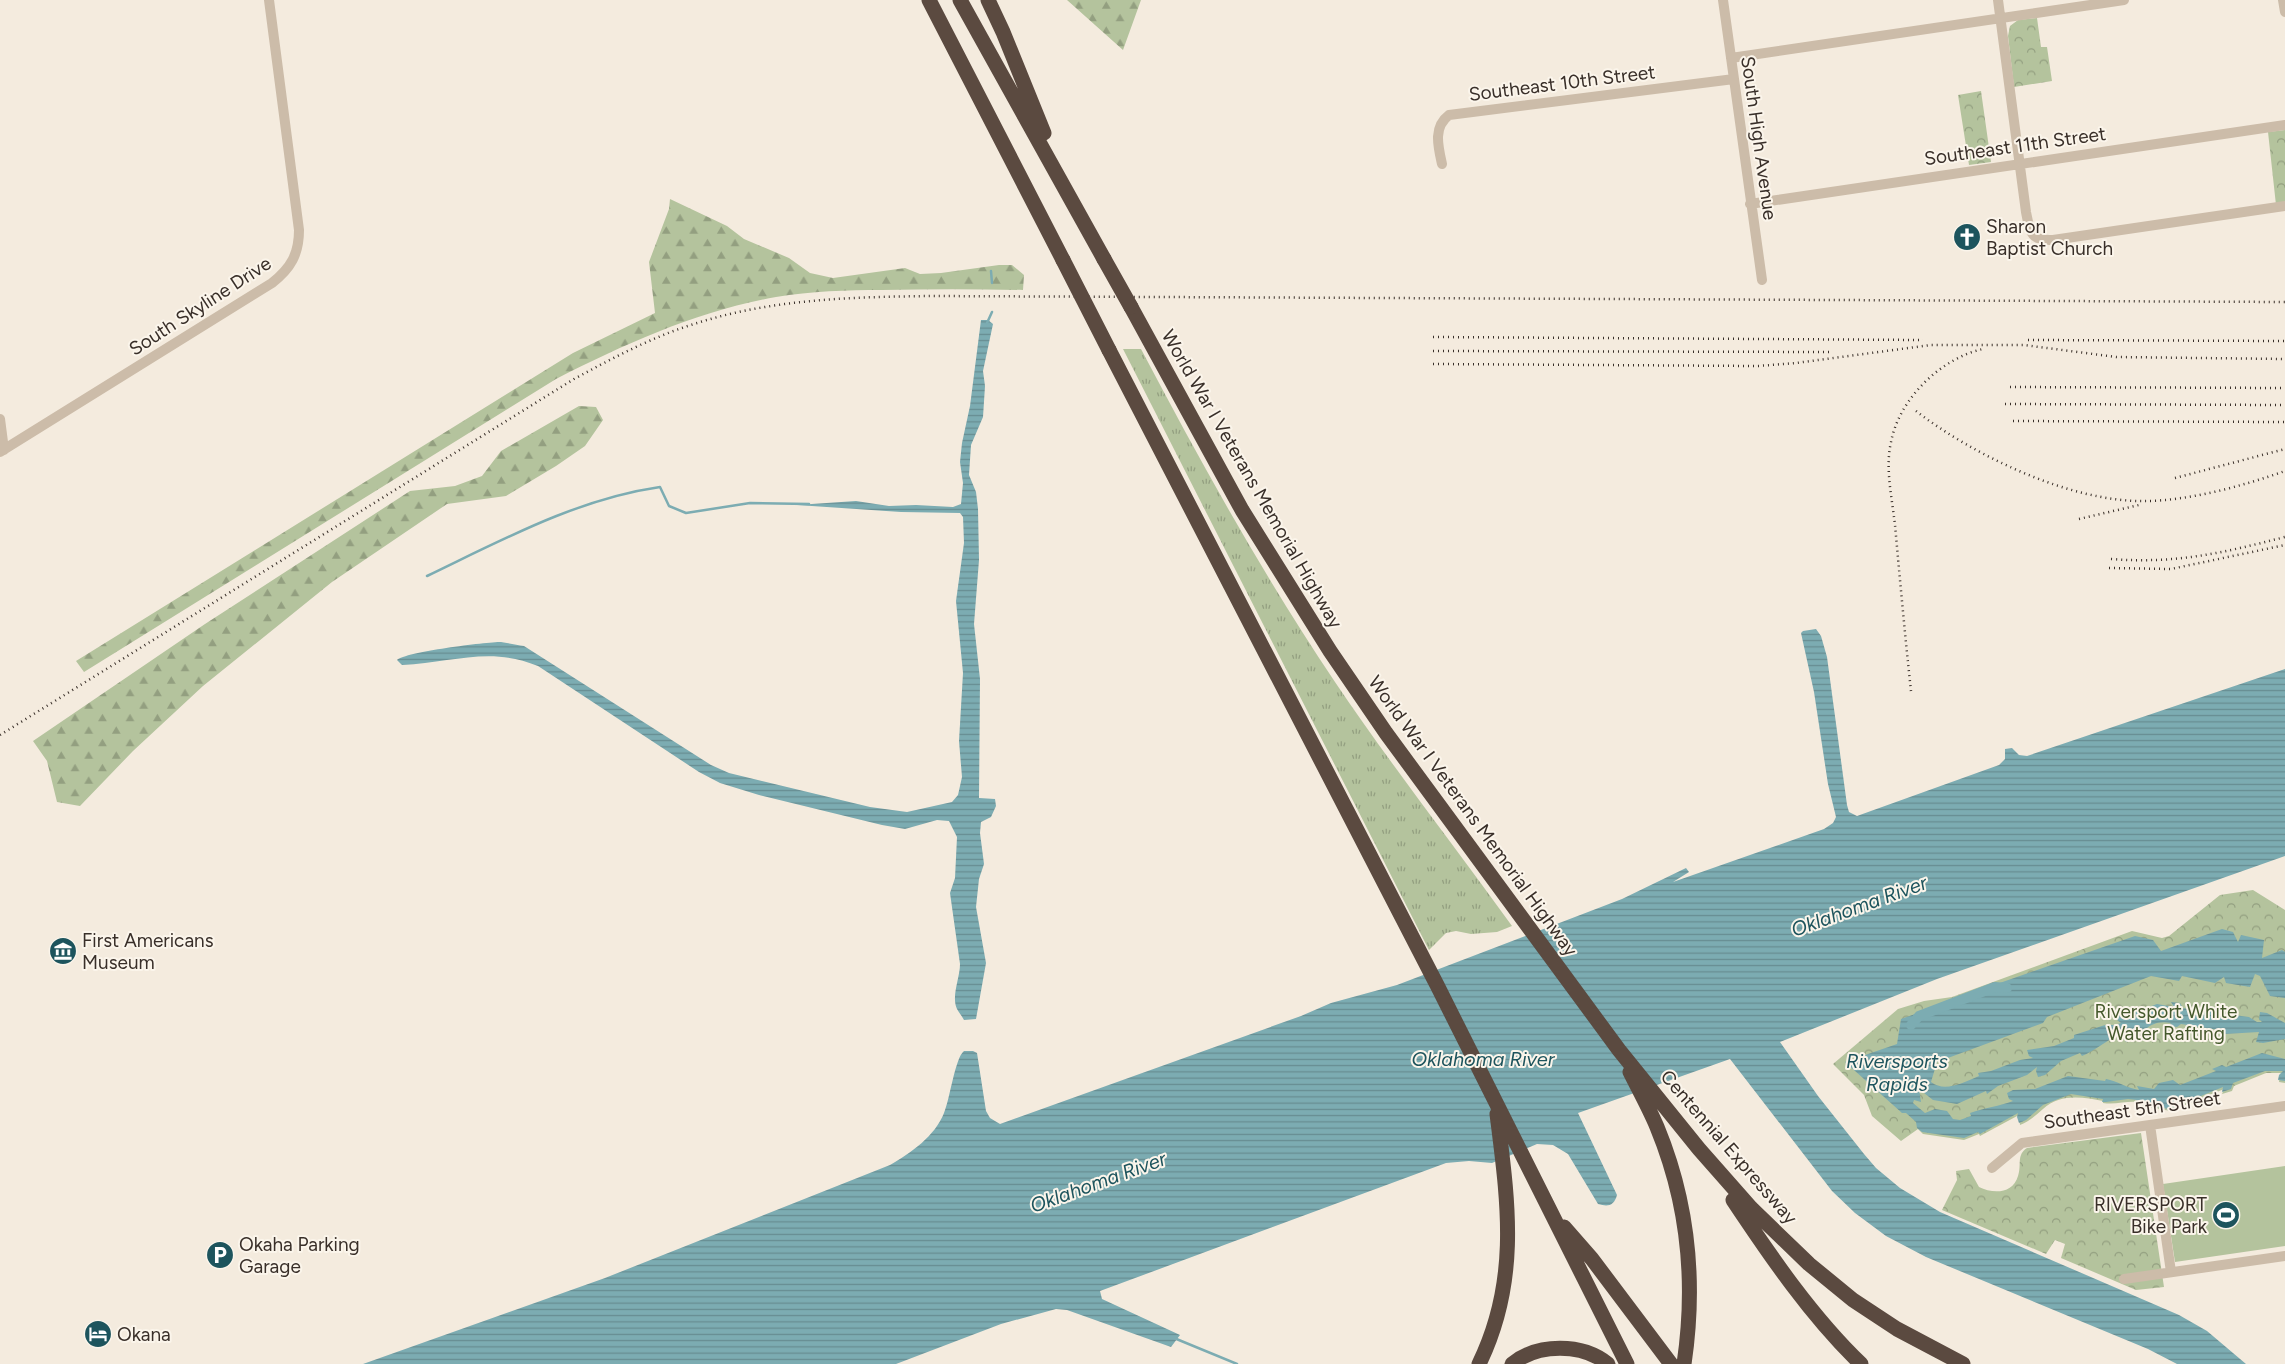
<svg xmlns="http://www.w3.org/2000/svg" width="2285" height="1364" font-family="Figtree,sans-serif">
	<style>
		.grass { fill: url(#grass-tufts) }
		.forest { fill: url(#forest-firs) }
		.park { fill: url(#park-crowns) }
		.garden { fill: #b4c39d }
		.water { fill: url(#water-rules) }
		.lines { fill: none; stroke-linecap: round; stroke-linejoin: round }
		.stream { stroke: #7cacb2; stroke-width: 2.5 }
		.canal { stroke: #7cacb2; stroke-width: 10 }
		.street { stroke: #ccbca9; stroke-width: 10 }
		.highway { stroke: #5b4a40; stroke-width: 15 }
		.rail { stroke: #392f29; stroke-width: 2.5; stroke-dasharray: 1 4; stroke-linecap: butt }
		.highway-bridge { stroke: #5b4a40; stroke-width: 15 }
		.labels { text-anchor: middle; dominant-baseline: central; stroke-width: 4; stroke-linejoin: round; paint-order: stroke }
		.street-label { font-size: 19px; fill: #392f29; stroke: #fbf5eb }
		.poi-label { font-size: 19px; fill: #392f29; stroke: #fbf5eb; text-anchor: start }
		.park-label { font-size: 19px; fill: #45592c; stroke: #fbf5eb }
		.water-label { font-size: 20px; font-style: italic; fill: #1d545d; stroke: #fbf5eb }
	</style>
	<defs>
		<pattern id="grass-tufts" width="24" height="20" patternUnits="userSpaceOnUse" patternTransform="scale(1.25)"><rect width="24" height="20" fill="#b4c39d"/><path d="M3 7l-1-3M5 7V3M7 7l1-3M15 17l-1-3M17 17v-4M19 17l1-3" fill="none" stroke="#939f80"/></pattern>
		<pattern id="forest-firs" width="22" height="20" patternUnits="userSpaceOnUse" patternTransform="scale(1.25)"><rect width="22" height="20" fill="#b4c39d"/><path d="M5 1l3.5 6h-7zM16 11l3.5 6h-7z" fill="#939f80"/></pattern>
		<pattern id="park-crowns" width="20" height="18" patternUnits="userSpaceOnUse" patternTransform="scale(1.25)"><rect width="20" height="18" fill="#b4c39d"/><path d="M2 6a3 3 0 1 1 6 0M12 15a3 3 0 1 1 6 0" fill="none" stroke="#939f80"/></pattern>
		<pattern id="water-rules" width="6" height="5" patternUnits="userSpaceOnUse" patternTransform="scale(1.25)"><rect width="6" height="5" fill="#7cacb2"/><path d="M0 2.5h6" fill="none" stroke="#678c91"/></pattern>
	</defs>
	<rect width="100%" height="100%" fill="#f4ebde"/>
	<path class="grass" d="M1123,349H1141C1201,463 1263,575 1335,682C1391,765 1453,844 1512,926L1497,932L1471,934L1456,931L1446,933L1429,950Z"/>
	<path class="forest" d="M1067,0H1141L1123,50Z
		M670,199L727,226L744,239L789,258L810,273L833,278L905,268L920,274L941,273L999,265H1012L1024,275L1023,290C976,289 929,289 882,290C847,290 811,291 776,297C698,311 627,343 556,379L84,672L76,661L573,353L655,313L649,262L669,209Z
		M579,406L596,407L603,420L585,446L556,466L506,496L447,504L332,582L203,686L133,751L80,806L57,802L47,761L33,741L205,624L410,491L455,486L482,476L501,451Z"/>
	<path class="park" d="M2037,18L2041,47H2047L2052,81L2014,87L2008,36L2010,26L2018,20Z
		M1981,91L1991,162L1969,165L1958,95Z
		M2285,130V204L2276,205L2268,132Z
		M2253,890L2285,910V1083L2279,1082L2280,1076L2283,1073H2266L2234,1086L2232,1091L2222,1094L2224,1089L2171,1111L2135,1105L2137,1102C2126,1101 2115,1105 2103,1103V1101C2083,1097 2060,1093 2043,1109C2036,1115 2030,1121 2020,1125L2019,1115L1980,1136L1979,1134L1964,1140L1923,1134L1918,1129L1901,1141L1872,1116L1864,1095L1833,1064L1898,1009L1924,1001L1952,997L2132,931L2162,938L2169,936L2220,895Z
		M2141,1133L2164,1287L2136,1290L2061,1258L2065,1244L2055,1240L2046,1254L1942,1210L1957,1180L1956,1171L1969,1169L1979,1187C1993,1194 2013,1194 2018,1176C2022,1165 2016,1155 2027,1148Z"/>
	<path class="garden" d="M2285,1166V1246L2175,1262L2163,1184Z"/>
	<path class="water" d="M981,320H988L993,324L983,371L985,386L983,417L971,445L969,475L976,492L978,509L979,560L974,624L980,679L979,798L995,799L996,806L991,817L981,822L980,833L984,864L979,879L976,907L986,963L976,1019L964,1020C962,1016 959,1013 957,1009C951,996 960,978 960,964L950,893L955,878L957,837L949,821L937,820L905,829L882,825L759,795L720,783L699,772L538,666C490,646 452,663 402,665L397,660C405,652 486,642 501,642C508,643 517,645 524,646L711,765L729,773L870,807L907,812L952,802L958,795L962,777L959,741L963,673L956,601L964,543L963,517L960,513L901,512L797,505L856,501L889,506L916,505L953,507L961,504L963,483L960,462L962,443L970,406Z
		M1816,629L1821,636L1827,657L1847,805L1849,812L1857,816L1999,765L2005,759V749L2012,748L2019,755L2027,756L2285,669V856L1937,979L1780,1042L1818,1096L1864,1154L1876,1168L1900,1188L1940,1212L2179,1315L2207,1331L2246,1364H2177L2148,1349L1926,1257L1886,1236L1855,1213L1832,1191L1730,1059L1578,1113L1617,1195C1614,1206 1608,1207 1598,1204L1568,1154L1553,1145L1537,1144L1492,1163L1469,1161L1446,1163L1100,1291L1102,1299L1180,1335L1171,1347L1067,1310L1056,1309L1001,1324L896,1364H363L605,1278L890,1165C911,1153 935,1136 944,1113C950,1099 955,1058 964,1051H973L977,1053L986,1111L990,1118L1000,1124L1301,1016L1331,1003L1397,985L1622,899L1686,868L1689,872L1673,882L1824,829L1833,823L1836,817L1828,784L1814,692L1801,633L1803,631Z
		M2222,929L2233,932L2238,942L2241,935L2264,940L2262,958L2282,950L2285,952V998L2270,996L2260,976L2255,974L2250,987L2226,983L2224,977L2215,983L2182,976L2179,981L2151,976L2047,1017L2043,1023L1937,1062L1931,1082C1945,1093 1964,1082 1979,1076L1978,1073L1991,1071L2020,1060L2033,1058L2029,1056L2027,1050L2054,1046L2074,1038V1035L2105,1025H2114L2121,1023L2117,1020L2114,1014L2121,1012L2141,1010L2157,1004L2174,1007L2171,1002L2180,1003L2183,1008L2207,1012L2208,1009L2219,1013L2249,1017L2257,1022H2262L2259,1019L2260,1012L2267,1013L2285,1023V1039L2263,1043L2256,1042L2259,1032L2225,1034V1031L2181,1024L2177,1027L2168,1026L2171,1023C2147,1019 2145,1035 2126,1042L2123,1036L2124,1032C2111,1037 2095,1051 2082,1056L2080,1053L2061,1061L2045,1075L2038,1077L2036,1071L2037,1067L2027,1075L1998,1086L1987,1094L1986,1091L1957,1104L1933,1100L1919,1089L1921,1102L1914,1100L1913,1103L1925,1113L1935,1109L1947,1111L1953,1119L1960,1120L1971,1116L1970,1113C1984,1108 2000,1106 2013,1101L2009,1099L2007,1093L2013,1090L2035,1089L2068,1076L2105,1081L2106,1079C2117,1081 2127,1088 2139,1090L2137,1086L2154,1089L2159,1083L2173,1080L2180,1085L2216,1071L2212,1069L2222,1065L2226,1067L2262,1053L2285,1059V1081L2278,1080L2279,1075L2283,1071H2265L2233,1083L2231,1089L2222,1092L2223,1087L2169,1109L2134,1103L2137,1100L2128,1099L2106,1102H2102L2103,1099L2071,1094L2043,1105L2026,1120L2019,1123L2017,1117L2018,1113L1980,1134L1978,1132L1964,1138L1922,1132L1917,1128L1916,1122L1906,1113H1902L1845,1062L1897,1044L1901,1019L1918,1013L1920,1018L1996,990L1994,985L2135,936L2153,940L2161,951Z"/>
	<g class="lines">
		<path class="stream" d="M991,271L992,283
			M987,323L992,312
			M427,576C502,540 577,499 660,487L669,506L686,513L750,503L809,504
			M1174,1338L1237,1364"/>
		<path class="canal" d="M1911,1025L1919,1016L1995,987L2007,988"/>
		<path class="street" d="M1723,0L1762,280
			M1998,0L2026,212C2030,232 2030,241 2053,240L2285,206
			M2283,0L2285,12
			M1731,58L2124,0
			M1442,164C1438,146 1433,127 1449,115L1734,79
			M1750,204L2285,125
			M0,419L4,450
			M0,452L272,283C291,268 299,254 299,230L269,0
			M2150,1125L2171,1272
			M1992,1168L2022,1143L2285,1106
			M2124,1279L2285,1256"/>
		<path class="highway" d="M929,0L1063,260
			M960,0L1104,259
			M988,0L1003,32L1044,133
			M1131,307L1242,510L1330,651L1386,733L1619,1050L1699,1149L1751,1208L1809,1264L1853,1300L1897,1329L1963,1364
			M1109,350L1437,985L1627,1364
			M1630,1072C1639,1090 1649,1108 1657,1127C1688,1202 1696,1283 1684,1364
			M1733,1200C1771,1257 1812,1317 1861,1364
			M1564,1227L1592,1259L1671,1364
			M1479,1364C1520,1280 1508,1202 1497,1114
			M1512,1364C1538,1343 1582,1343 1608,1364"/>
		<path class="rail" d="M1433,337L1923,340
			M2028,340L2285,341
			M1433,351L1832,352
			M1433,364L1758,366L1796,363L1931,345H2024L2116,357L2285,359
			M2010,387L2285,388
			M2005,404L2285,405
			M1916,411C1973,455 2070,502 2144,501C2188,501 2243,486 2285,471
			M2013,421L2285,422
			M2175,478L2285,449
			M2079,519L2139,505
			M2111,559C2177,564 2222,553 2285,537
			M2109,568L2171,569L2285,545
			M1911,691C1905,636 1900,580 1895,525C1892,498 1885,468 1891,442C1899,399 1941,358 1983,349
			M0,735L574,379C613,358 652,337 694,324C771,299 851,297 931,296L2285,302"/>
		<path class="highway-bridge" d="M1104,259L1131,307
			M1063,260L1109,350"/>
	</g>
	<defs>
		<g id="church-disc" transform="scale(1.4375)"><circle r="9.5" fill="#1d545d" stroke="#fbf5eb"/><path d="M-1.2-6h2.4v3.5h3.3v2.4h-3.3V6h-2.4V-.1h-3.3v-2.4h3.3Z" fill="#fff"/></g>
		<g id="museum-disc" transform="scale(1.4375)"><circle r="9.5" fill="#1d545d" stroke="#fbf5eb"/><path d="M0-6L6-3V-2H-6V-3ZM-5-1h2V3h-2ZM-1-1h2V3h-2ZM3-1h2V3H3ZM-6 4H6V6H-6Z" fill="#fff"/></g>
		<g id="stadium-disc" transform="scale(1.4375)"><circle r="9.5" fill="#1d545d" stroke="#fbf5eb"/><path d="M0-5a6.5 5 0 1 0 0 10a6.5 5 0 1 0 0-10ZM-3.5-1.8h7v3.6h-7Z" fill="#fff"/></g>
		<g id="parking-disc" transform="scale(1.4375)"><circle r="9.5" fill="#1d545d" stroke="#fbf5eb"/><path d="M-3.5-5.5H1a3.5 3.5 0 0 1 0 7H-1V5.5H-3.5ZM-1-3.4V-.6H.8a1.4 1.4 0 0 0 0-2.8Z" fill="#fff"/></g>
		<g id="hotel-disc" transform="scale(1.4375)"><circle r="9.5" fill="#1d545d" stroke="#fbf5eb"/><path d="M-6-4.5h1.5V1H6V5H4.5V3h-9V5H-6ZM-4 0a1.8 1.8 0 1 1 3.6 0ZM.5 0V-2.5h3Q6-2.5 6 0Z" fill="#fff"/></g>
	</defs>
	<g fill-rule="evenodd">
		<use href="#church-disc" x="1967" y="237"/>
		<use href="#museum-disc" x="63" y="951"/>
		<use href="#stadium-disc" x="2226" y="1215"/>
		<use href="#parking-disc" x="220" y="1255"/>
		<use href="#hotel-disc" x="98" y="1334"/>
	</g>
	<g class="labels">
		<g class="street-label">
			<text transform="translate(1562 83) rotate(-7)">Southeast 10th Street</text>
			<text transform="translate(1759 138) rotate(82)">South High Avenue</text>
			<text transform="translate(2015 146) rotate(-8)">Southeast 11th Street</text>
			<text transform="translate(200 306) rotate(-33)">South Skyline Drive</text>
			<text transform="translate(1252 479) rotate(60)">World War I Veterans Memorial Highway</text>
			<text transform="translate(1473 816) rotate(54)">World War I Veterans Memorial Highway</text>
			<text transform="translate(2132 1110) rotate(-8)">Southeast 5th Street</text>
			<text transform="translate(1729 1147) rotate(49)">Centennial Expressway</text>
		</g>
		<g class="poi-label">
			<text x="1986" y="226">Sharon<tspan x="1986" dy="22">Baptist Church</tspan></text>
			<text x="82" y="940">First Americans<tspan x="82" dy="22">Museum</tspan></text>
			<text x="2207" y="1204" text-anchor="end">RIVERSPORT<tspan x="2207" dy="22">Bike Park</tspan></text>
			<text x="239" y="1244">Okaha Parking<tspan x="239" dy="22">Garage</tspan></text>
			<text x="117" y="1334">Okana</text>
		</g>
		<g class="park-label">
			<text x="2166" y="1011">Riversport White<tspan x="2166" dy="22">Water Rafting</tspan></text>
		</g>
		<g class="water-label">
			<text transform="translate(1859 906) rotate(-20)">Oklahoma River</text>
			<text x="1483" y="1059">Oklahoma River</text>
			<text x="1897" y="1061">Riversports<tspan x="1897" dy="23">Rapids</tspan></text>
			<text transform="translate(1098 1182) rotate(-20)">Oklahoma River</text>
		</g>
	</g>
</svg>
